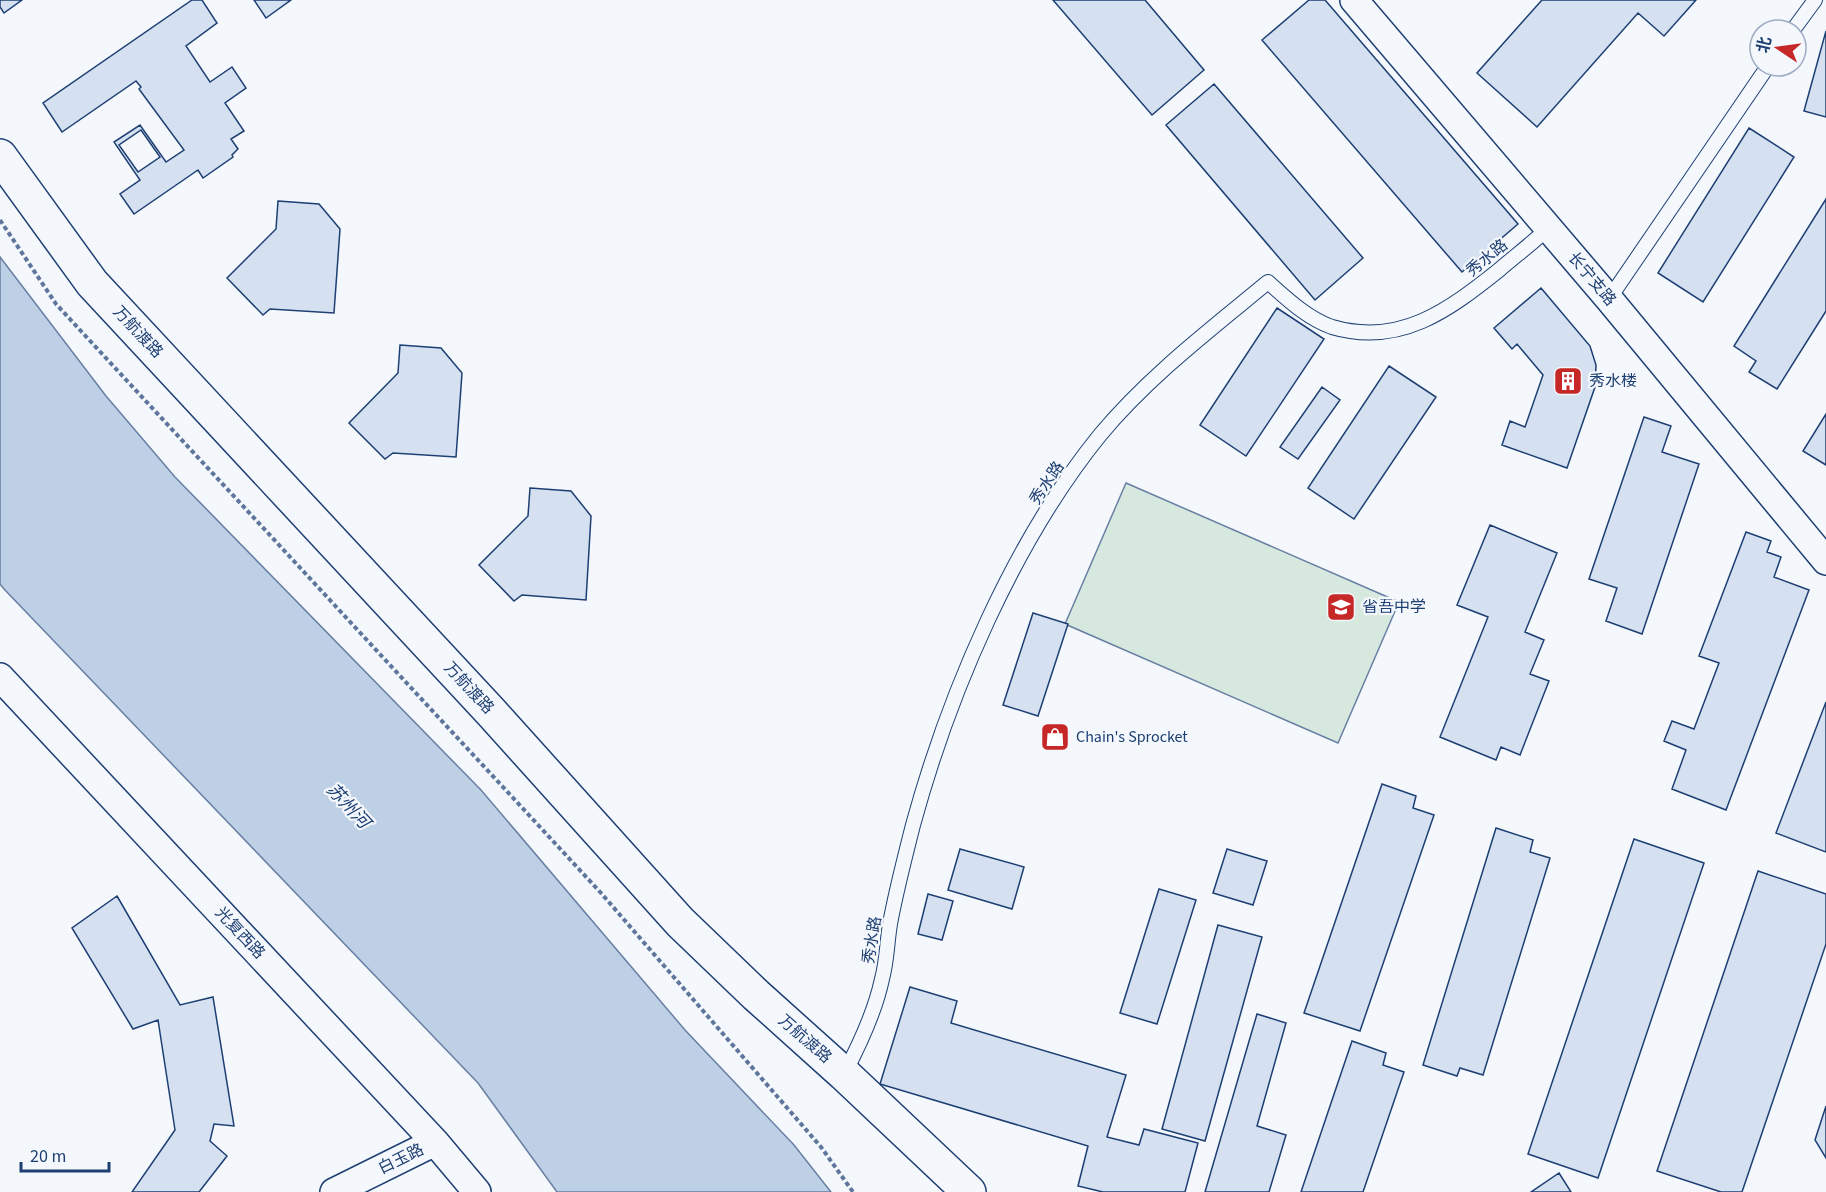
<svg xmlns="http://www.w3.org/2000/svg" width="1826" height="1192" font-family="'Source Sans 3','Noto Sans SC',sans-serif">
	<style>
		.green { fill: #d7e8df; stroke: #687fa3; stroke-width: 1.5 }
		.water { fill: #bed0e5; stroke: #687fa3; stroke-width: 1.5 }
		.building { fill: #d5e0f0; stroke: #1d3f73; stroke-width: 1.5; fill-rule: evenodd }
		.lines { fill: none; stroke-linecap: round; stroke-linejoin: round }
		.service-casing { stroke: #1d3f73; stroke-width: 16 }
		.minor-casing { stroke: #1d3f73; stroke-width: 30 }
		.tertiary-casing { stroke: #1d3f73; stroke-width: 36 }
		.path { stroke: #5e769c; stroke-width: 4; stroke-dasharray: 4.5 3; stroke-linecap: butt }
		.service { stroke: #f4f7fb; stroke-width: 14 }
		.minor { stroke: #f4f7fb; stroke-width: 27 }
		.tertiary { stroke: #f4f7fb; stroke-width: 33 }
		.labels { text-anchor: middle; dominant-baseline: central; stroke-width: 4.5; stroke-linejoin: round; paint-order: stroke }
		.street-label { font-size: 16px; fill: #1d3f73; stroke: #f4f7fb }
		.poi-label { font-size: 16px; fill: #1d3f73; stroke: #f4f7fb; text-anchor: start }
		.water-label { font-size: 18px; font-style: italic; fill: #1d3f73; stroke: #f4f7fb }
	</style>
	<rect width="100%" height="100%" fill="#f4f7fb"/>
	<path class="green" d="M1126,483L1399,602L1338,743L1065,624Z"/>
	<path class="water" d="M0,257L106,396L175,477L481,790L685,1030L794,1145L831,1192H557L478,1083L4,589L0,584Z"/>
	<path class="building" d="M0,0H22L4,13L0,7Z
		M192,0H202L217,23L186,46L210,82L232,67L246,88L225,103L244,131L231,139L238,149L232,155L233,157L203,178L198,170L134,214L120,194L140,180L114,142L140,125L166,162L184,150L139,89L141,87L136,81L62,132L43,103ZM141,130L160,157L138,172L119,145Z
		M254,0H291L266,18Z
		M1053,0H1145L1204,70L1152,115Z
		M1309,0H1325L1518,224L1462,272L1262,40Z
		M1542,0H1696L1664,36L1638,13L1537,127L1477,73Z
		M1826,31V117L1804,111Z
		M1214,84L1363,258L1315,300L1166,125Z
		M1749,128L1794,157L1703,302L1658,273Z
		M1826,199V311L1777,389L1749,372L1756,361L1734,346Z
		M278,201L319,204L340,229L334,313L270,309L263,315L227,278L276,229Z
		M1541,288L1590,346L1596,365L1595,387L1567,468L1502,445L1510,421L1525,427L1543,375L1517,344L1512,349L1494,328Z
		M1277,308L1324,339L1246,456L1200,425Z
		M400,345L441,348L462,373L456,457L393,453L385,459L349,423L398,373Z
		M1389,366L1436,397L1354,519L1308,488Z
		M1322,387L1340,400L1298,459L1280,447Z
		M1826,414V465L1803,451Z
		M1644,417L1671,426L1662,452L1699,464L1642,634L1606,621L1617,588L1589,579Z
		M530,488L571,491L591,516L586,600L522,595L514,601L479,565L528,516Z
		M1490,525L1557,553L1525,632L1544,640L1530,674L1549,681L1520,755L1501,747L1496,760L1440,737L1488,617L1457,605Z
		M1746,532L1771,541L1767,552L1781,557L1774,577L1809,590L1726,810L1672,789L1686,750L1664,741L1672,721L1694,729L1719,663L1699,656Z
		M1033,613L1068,624L1038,716L1003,705Z
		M1826,702V852L1776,833Z
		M1382,784L1416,796L1413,808L1434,815L1360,1031L1304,1013Z
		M1496,828L1533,840L1530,852L1550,858L1483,1075L1460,1068L1457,1076L1423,1065Z
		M1634,839L1704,863L1598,1178L1528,1154Z
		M960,849L1024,867L1012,909L948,890Z
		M1227,849L1267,861L1253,905L1213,893Z
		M1758,871L1826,894V944L1742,1192H1721L1657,1171Z
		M1159,889L1196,900L1157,1024L1120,1013Z
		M928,894L953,901L942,940L918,934Z
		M117,896L180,1005L213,997L234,1126L214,1124L210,1141L227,1156L199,1192H132L175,1130L158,1020L133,1029L72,928Z
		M1218,925L1262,937L1205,1141L1162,1129Z
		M910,987L957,1001L951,1023L1126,1075L1107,1137L1139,1145L1144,1129L1198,1143L1185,1192H1103L1078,1186L1088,1146L880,1084Z
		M1257,1014L1286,1023L1257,1126L1286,1135L1269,1192H1205Z
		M1352,1041L1386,1053L1383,1065L1404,1072L1363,1192H1301Z
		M1826,1106V1158L1815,1140Z
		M1559,1173L1571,1192H1531Z"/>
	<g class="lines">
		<g class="service-casing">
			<path id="service" d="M1793,30L1815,0
				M1609,299L1768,66
				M844,1074C860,1044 875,1012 882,979C887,961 887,942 890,924C896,891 905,857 913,825C949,693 1014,541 1100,435C1148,377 1210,330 1268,282C1287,299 1308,319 1332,327C1400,347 1449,310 1499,270C1515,256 1533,243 1548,228"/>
		</g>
		<g class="minor-casing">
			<path id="minor" d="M1354,0L1609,299L1826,561
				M0,677L435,1142L477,1192
				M334,1192L435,1142"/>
		</g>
		<g class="tertiary-casing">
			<path id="tertiary" d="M0,156L92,283L491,712L680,922L756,995L844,1074L969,1192"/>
		</g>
		<path class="path" d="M0,220L56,304L601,893L821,1147L853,1192"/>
		<use href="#service" class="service"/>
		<use href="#minor" class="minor"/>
		<use href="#tertiary" class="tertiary"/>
	</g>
	<defs>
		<g id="building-square" transform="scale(1.5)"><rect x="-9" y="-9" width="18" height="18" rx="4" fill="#c62828" stroke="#f4f7fb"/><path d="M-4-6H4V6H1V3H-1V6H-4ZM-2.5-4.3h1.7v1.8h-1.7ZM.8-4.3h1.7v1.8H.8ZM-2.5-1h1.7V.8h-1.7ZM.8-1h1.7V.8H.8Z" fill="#fff"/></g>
		<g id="school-square" transform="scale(1.5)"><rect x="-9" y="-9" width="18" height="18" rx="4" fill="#c62828" stroke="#f4f7fb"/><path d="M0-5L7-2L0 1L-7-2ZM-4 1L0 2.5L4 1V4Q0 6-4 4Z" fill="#fff"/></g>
		<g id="shop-square" transform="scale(1.5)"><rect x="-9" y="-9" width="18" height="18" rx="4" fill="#c62828" stroke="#f4f7fb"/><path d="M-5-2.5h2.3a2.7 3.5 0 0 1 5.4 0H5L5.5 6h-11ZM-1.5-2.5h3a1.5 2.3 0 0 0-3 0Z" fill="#fff"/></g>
	</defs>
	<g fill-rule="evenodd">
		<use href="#building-square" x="1568" y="381"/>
		<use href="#school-square" x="1341" y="607"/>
		<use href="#shop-square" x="1055" y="737"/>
	</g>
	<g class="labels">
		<g class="street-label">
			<text transform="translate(1487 258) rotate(-39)">秀水路</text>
			<text transform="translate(1592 279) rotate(50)">长宁支路</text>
			<text transform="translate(138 332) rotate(47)">万航渡路</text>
			<text transform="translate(1047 483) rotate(-56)">秀水路</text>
			<text transform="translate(469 688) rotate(47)">万航渡路</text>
			<text transform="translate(240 933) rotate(47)">光复西路</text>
			<text transform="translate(872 940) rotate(-81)">秀水路</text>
			<text transform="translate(805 1039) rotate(41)">万航渡路</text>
			<text transform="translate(401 1159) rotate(-26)">白玉路</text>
		</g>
		<g class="poi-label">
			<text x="1589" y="381">秀水楼</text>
			<text x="1362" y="607">省吾中学</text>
			<text x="1076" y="737">Chain's Sprocket</text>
		</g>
		<g class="water-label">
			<text transform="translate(348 806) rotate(47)">苏州河</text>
		</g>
	</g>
	<g transform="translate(1778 48) rotate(283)"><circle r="28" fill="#f4f7fb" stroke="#9eadc5" stroke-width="1.5"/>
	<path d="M0-4.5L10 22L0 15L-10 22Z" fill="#c62828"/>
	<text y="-9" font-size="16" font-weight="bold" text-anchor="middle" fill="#1d3f73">北</text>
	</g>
	<path d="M21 1162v9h88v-9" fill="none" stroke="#1d3f73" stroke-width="3"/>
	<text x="30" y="1162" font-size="18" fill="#1d3f73" stroke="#f4f7fb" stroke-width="4.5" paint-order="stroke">20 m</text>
</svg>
